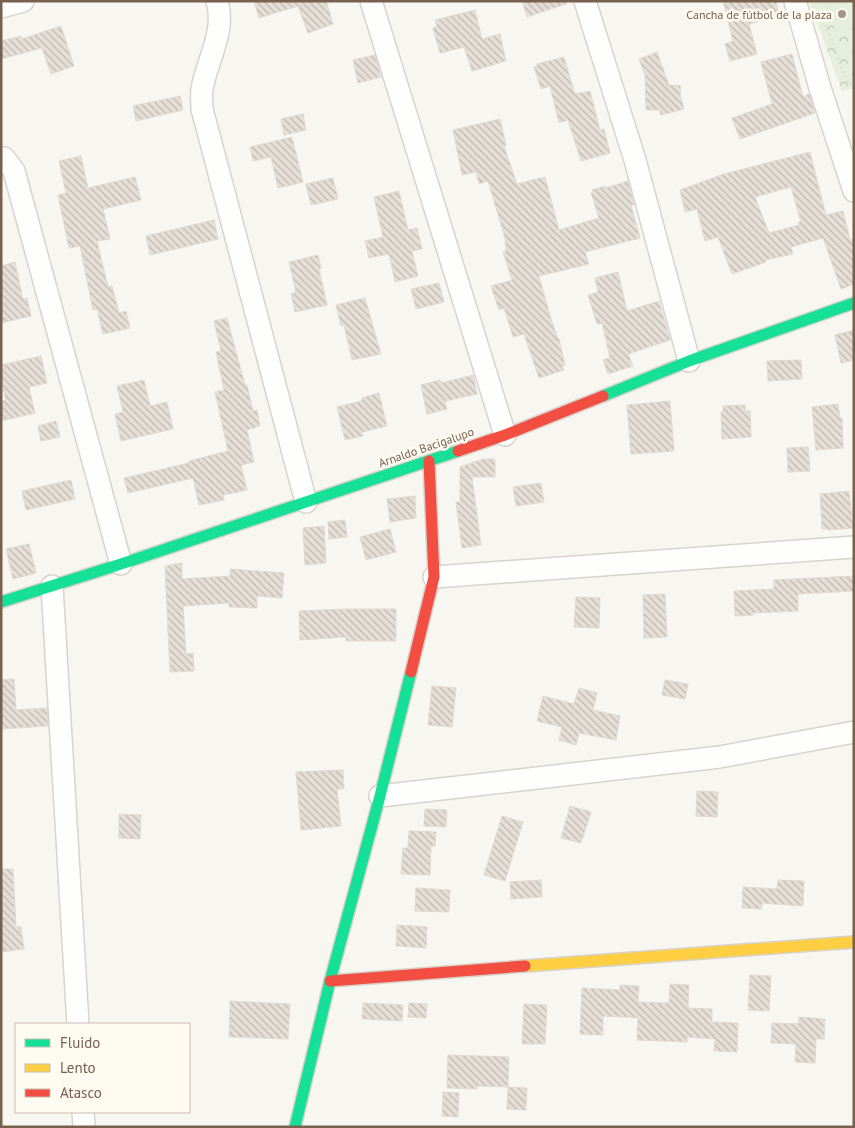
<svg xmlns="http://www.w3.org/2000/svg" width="855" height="1128" font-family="'PT Sans',sans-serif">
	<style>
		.forest { fill: url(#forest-crowns) }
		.garden { fill: #e5efdb }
		.building { fill: url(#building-back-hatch); stroke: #e1dad2; fill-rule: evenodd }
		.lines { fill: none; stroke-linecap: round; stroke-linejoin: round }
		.street-casing { stroke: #d8d3ce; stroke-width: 24 }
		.fast-casing { stroke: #d7d2ca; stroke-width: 14 }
		.slow-casing { stroke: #d7d2ca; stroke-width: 14 }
		.jam-casing { stroke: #d7d2ca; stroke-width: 14 }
		.path { stroke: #dbd6d0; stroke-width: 3; stroke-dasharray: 1 4; stroke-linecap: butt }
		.street { stroke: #fefefd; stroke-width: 21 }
		.fast { stroke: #16e098; stroke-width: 11 }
		.slow { stroke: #ffcf43; stroke-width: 11 }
		.jam { stroke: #f24e42; stroke-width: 11 }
		.poi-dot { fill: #a59487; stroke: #fefbf3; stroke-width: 2 }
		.labels { text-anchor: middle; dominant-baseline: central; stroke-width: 5; stroke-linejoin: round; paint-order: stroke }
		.poi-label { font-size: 12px; fill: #78604f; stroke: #fefbf3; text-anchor: end }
		.street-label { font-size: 12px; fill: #78604f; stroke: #fefbf3 }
	</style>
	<defs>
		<pattern id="forest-crowns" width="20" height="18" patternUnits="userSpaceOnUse" patternTransform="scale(1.25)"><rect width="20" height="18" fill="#e5efdb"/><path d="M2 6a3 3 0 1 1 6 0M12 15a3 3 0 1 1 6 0" fill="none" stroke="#bec5b4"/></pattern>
		<pattern id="building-back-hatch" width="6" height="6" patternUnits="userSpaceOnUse" patternTransform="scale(1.25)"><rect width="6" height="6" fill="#e5dfd7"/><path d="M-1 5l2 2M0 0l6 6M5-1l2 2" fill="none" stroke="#beb8b1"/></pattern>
	</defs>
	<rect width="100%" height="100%" fill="#f8f6f0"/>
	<path class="forest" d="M809,1H854V88L842,91Z"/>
	<path class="garden" d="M825,1H854V27L836,33Z"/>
	<path class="building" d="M254,1H326L333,24L308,33L298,6L259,18Z
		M522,1H566V4L527,17Z
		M723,1H776L779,16L749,24L757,54L730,61L725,44L733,41Z
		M475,10L482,39L500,34L506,61L472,71L464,47L440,53L433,28L437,27L435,20Z
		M61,26L74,66L51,74L42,48L1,59V41L21,36L22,39Z
		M657,52L669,85L681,86L680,95L684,109L661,115L659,110H646L645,75L639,59Z
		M792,54L803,97L809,94L815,113L740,139L732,118L772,104L761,62Z
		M375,55L381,77L358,83L353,60Z
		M564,57L575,94L590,91L600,130L604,129L610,153L581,161L568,120L559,123L550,86L541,89L534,67L537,66V64Z
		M180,96L183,110L136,121L133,106Z
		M303,114L306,130L284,135L281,119Z
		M500,119L506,145L504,146L517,184L545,177L559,230L599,218L591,193L593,192L592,190L606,186V188L628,181L634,205H631L640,238L585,252L589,264L539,276L551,319L558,339H559L565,365L562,366L564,370L539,378L524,334L513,337L504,308L499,310L491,286L512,280L503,252L506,251L505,238L488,181L479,184L476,172L462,175L453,130Z
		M292,137L303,182L278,188L271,157L253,161L250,147Z
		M810,152L826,215L843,211L850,240L854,239V284L841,289L823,238L791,247L793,254L765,260L766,262L732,274L718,237L705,241L697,209L685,212L680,190L724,174ZM791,187L801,222H798L799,225L769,233L755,197Z
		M81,156L88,188L135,177L141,200L103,209L110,239L97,241L108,287L112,286L119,313L126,311L130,328L103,334L97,309L93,310L80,246L69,248L58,195L66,193L59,161Z
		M333,178L338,199L311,205L306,184Z
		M399,191L408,230L417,228L422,249L412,251L418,276L395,282L389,254L369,258L365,241L383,237L374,197Z
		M214,220L218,239L150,255L146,236Z
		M318,255L321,268L319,269L327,305L295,312L291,294L296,292L289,262Z
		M15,262L23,299L27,298L31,316L1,323V266Z
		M618,272L627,311L659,301L670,340L628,354L633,366L608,374L603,360L610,358L602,323L597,324L588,295L598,292L595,278Z
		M439,283L444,302L416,309L411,289Z
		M365,298L381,354L352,360L344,325L341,326L336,305Z
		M227,318L245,385H247L253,411L257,410L260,426L247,430L254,462L241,465L247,490L223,495L224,500L199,505L193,478L128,493L124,478L189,463V461L228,451L215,392L224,390L216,352L221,351L214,321Z
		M854,330V360L841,363L835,335Z
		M41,356L47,383L29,387L35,413L1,421V401L6,400L1,381V365Z
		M801,360L802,379L768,381L767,361Z
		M473,375L477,394L445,401L447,409L427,414L421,385L440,380L441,383Z
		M144,380L150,406L167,402L173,429L121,441L115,414L123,412L117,386Z
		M379,393L387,426L362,432L363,436L345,440L337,407L362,401V398Z
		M670,401L674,451L631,454L627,405Z
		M838,404L840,418H842L843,448L816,450L812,407Z
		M745,405V411H750L751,437L722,439L721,412H723V406Z
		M56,421L60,437L41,441L38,426Z
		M808,447L810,471L788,472L787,448Z
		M483,459H495V477H472L481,545L462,548L456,502H460V467Z
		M71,480L75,499L26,510L22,491Z
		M541,483L544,502L516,506L513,487Z
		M849,491L853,528L828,530V529H822L820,494Z
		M415,496L416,518L390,522L387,499Z
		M345,520L347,537L329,539L328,522Z
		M324,526L326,563L305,565L303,528Z
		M390,529L396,552L366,560L360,537Z
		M29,544L36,573L13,579L6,549Z
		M182,563V579L230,576V569L284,573L282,598L257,596V608L229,607V603L183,606L186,654L193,653L194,671L170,672L165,566Z
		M854,576V591L798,594V611L753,613V615L735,616L734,591L774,589V580Z
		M665,594L667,637L644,638L643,595Z
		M576,597L600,598L599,628L574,627Z
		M344,609H396V641H346V637L300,640L299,611Z
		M14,679L16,710L47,708L48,726L1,729V680Z
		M665,680L688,684L685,699L662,695Z
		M432,686L456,688L452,727L428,725Z
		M579,688L597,693L593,710L620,716L616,740L579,733L576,745L559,740L562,727L537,721L543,696L574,704Z
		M343,770L344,789H337L341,826L301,830L296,772Z
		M697,791L718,792L717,817L696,816Z
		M570,806L591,812L581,843L561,838Z
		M425,809L447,810L446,827L424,826Z
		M119,814L141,815L140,839L119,838Z
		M502,816L523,822L505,881L484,875Z
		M409,831L436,832L435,846H431L430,875L401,874L403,848H408Z
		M1,869H13L16,927H21L24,949L1,952Z
		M541,880L542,897L511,899L510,882Z
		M778,880L804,881L803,906L762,903V909L742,908L743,887L777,889Z
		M416,888L450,890L449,912L415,911Z
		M397,925L427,927L426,948L396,946Z
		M750,975L771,976L769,1011L748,1010Z
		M670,984L689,985L688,1008L712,1009V1022L738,1023L737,1052L714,1051L715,1039L687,1037V1042L637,1040L638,1018L603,1016V1035L580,1034L582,988L620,990V985L639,986L638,1002L669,1003Z
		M230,1001L290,1004L288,1039L229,1037Z
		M363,1003L403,1005L402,1021L362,1019Z
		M409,1003L427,1004L426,1018L408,1017Z
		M524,1004L547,1005L545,1044H522Z
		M799,1017L825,1019L824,1039H816L815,1063L795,1062L796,1044L771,1043L772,1023L798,1024Z
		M448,1055L509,1057L508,1087L477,1086V1089L447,1088Z
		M508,1087L527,1088L526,1110L507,1109Z
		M443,1092L459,1093L458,1117L442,1116Z"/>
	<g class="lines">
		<g class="street-casing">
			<path id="street" d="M217,1C226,32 207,60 202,89C201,96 202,103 202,109L306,502
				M371,1L505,435
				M585,1L635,160L689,361
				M795,1L820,88L854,191
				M1,7L23,1
				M1,158H4L14,171L121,564
				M434,577L854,547
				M52,586L78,1024
				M380,796L720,757L854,732
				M83,1112L84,1127"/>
		</g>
		<g class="fast-casing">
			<path id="fast" d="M603,396L689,361L854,303
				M1,602L121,564L458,451
				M295,1127L330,981L380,796L411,672"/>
		</g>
		<g class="slow-casing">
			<path id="slow" d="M525,966L854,942"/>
		</g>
		<g class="jam-casing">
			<path id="jam" d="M458,451L505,435L603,396
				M411,672L434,577L429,461
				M330,981L525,966"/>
		</g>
		<path class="path" d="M820,11L848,84L854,83"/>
		<use href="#street" class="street"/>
		<use href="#fast" class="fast"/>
		<use href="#slow" class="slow"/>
		<use href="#jam" class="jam"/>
	</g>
	<circle class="poi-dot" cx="842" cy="14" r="5"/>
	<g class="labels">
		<g class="poi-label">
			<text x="832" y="14">Cancha de fútbol de la plaza</text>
		</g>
		<g class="street-label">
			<text transform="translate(426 447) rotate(-19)">Arnaldo Bacigalupo</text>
		</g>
	</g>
	<rect width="855" height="1128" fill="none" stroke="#78604f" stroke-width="5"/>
	<rect x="15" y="1023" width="175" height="90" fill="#fefbf3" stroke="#c8bdb1"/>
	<rect x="25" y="1039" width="25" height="8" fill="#16e098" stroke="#c8bdb1"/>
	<text x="60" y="1048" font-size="15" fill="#78604f">Fluido</text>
	<rect x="25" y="1064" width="25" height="8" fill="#ffcf43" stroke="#c8bdb1"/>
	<text x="60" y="1073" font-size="15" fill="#78604f">Lento</text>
	<rect x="25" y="1089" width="25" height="8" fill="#f24e42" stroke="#c8bdb1"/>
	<text x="60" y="1098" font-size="15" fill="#78604f">Atasco</text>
</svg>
